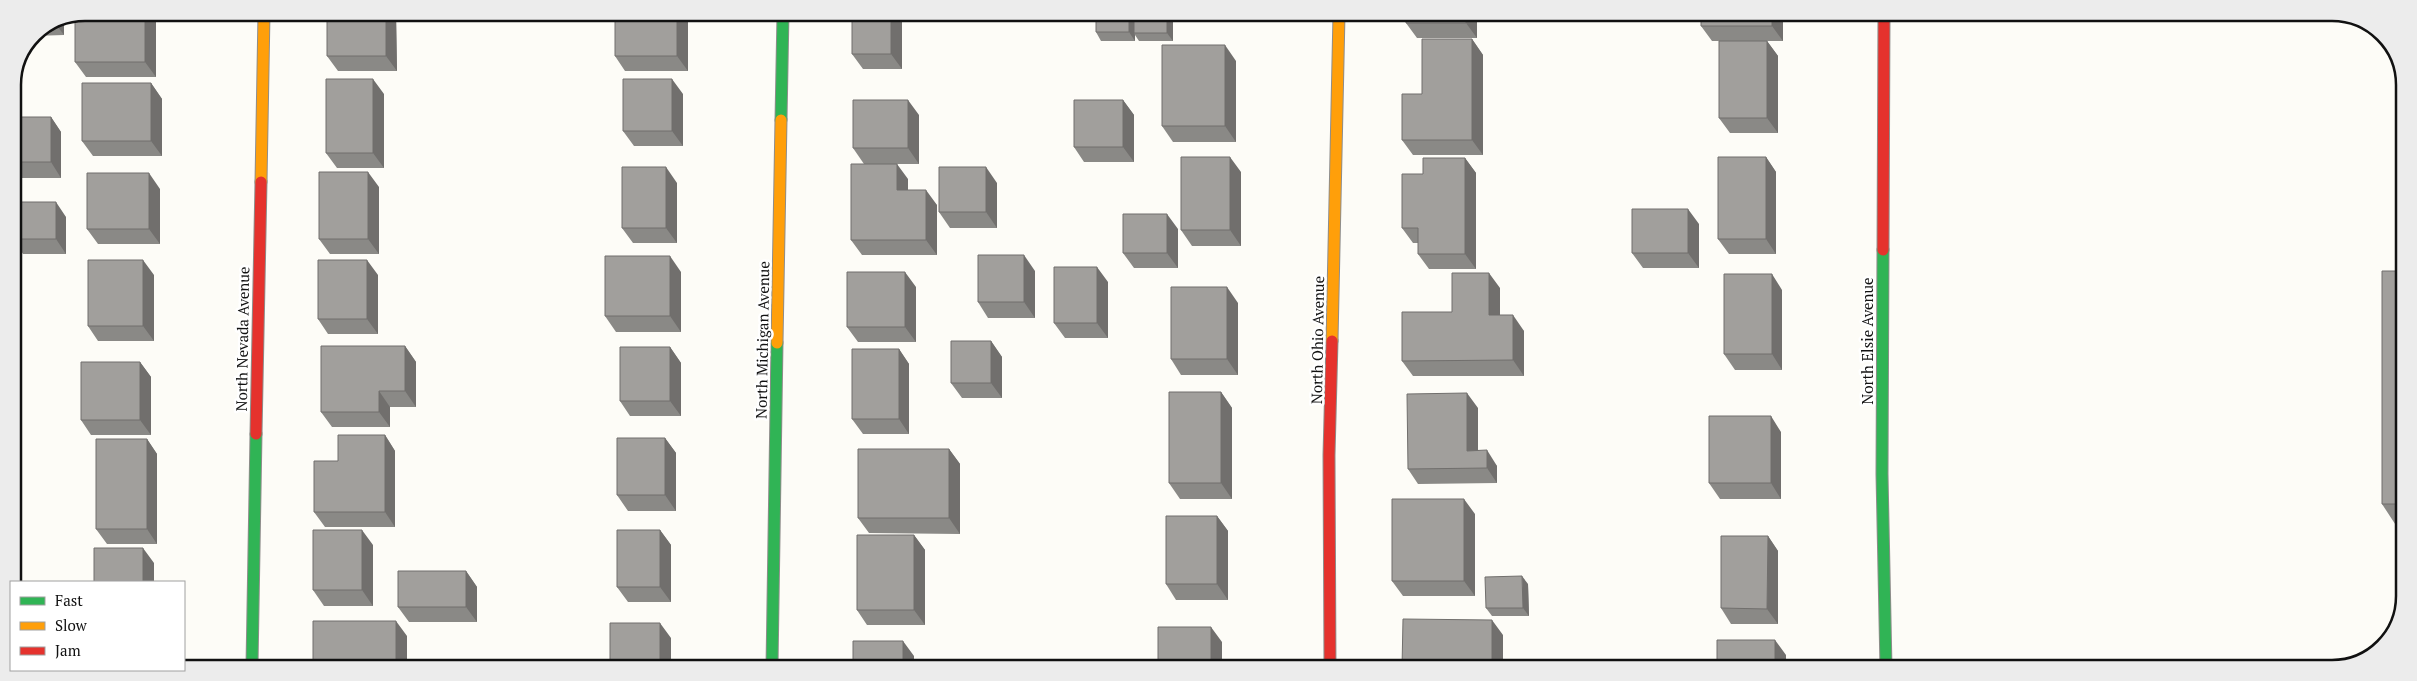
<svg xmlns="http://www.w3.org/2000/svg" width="2417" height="681" font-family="'PT Serif',serif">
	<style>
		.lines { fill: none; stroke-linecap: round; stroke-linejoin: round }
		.fast-casing { stroke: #8e8d8b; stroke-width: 13 }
		.slow-casing { stroke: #8e8d8b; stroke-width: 13 }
		.jam-casing { stroke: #8e8d8b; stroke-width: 13 }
		.fast { stroke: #30b455; stroke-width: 11 }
		.slow { stroke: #ff9f0a; stroke-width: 11 }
		.jam { stroke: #e5322d; stroke-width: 11 }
		.wall { fill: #8a8986 }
		.shaded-wall { fill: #716f6d }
		.building { fill: #a19f9c; stroke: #716f6d }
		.labels { text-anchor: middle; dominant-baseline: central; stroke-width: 5; stroke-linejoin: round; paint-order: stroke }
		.street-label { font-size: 15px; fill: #111; stroke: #fff }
		.rim { fill: none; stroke: #111; stroke-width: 2.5 }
	</style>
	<rect width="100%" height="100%" fill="#fdfcf7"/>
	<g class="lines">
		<g class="fast-casing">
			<path id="fast" d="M781,120L783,13
				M1883,250L1882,474L1886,668
				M252,666L256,434
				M772,667L777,343"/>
		</g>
		<g class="slow-casing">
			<path id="slow" d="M261,182L264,13
				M1332,341L1339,14
				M777,343L781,120"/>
		</g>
		<g class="jam-casing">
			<path id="jam" d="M1883,250L1884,14
				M256,434L261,182
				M1330,667L1329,455L1332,341"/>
		</g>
		<use href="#fast" class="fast"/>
		<use href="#slow" class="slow"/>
		<use href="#jam" class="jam"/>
	</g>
	<path class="wall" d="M156,13V77H86L75,62L98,19Z
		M396,13L397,71H338L327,56Z
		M688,13V71H625L615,56Z
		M1173,14V41H1139L1135,35V41H1101L1096,32Z
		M1477,14V38H1417L1406,23Z
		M1783,14V41H1767L1778,56V133H1730L1719,118V41H1712L1701,26Z
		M902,18V69H863L852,54Z
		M64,21V35L33,36L34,34Z
		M1472,39L1483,55V155H1413L1402,140L1422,94Z
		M1236,61V142H1173L1162,126Z
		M151,83L162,99V156H93L82,141Z
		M384,94V168H337L326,153Z
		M683,94V146H634L623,131Z
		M1123,100L1134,115V162H1084L1074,147Z
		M919,115V164H864L853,148Z
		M13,117H51L61,132V178H13Z
		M1766,157L1776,172V254H1729L1718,239Z
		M1465,158L1476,173V269H1429L1418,254V243H1413L1402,228L1423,174Z
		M1241,172V246H1192L1181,230Z
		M908,179V190L937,205V255H862L851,240Z
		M677,183V243H633L622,228Z
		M997,183V228H950L939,212Z
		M379,187V254H330L319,239Z
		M160,189V244H98L87,229Z
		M13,202L66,217V254H23L13,239Z
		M1699,224V268H1643L1632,253Z
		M1178,229V268H1134L1123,253Z
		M1035,271V318H988L978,302Z
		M2404,271L2402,530H2399L2382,504Z
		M681,272V332H616L605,316Z
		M154,275V341H98L88,326Z
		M378,275V334H328L318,319Z
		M1108,282V338H1065L1054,323Z
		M916,287V342H858L847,327Z
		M1500,288V315L1524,331V376H1413L1402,361Z
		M1782,290V370H1735L1724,354Z
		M1238,303V375H1181L1171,359Z
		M991,341L1002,357V398H962L951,383Z
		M405,346L416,362V407H390V427H332L321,412Z
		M670,347L681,363V416H630L620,401Z
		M899,349L909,364V434H863L852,419Z
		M140,362L151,377V435H91L81,420Z
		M1221,392L1232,408V499H1180L1169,483Z
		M1478,408V450L1497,466V483L1418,484L1408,469Z
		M1781,432V499H1720L1709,483Z
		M385,435L395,451V527H325L314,512L338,461Z
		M665,438L676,453V511H628L617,495Z
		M147,439L157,454V544H107L96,529Z
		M949,449L960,464V534L869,533L858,518Z
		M1475,514V596H1403L1392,581Z
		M1217,516L1228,531V600H1176L1166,584Z
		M660,530L671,545V602H628L617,587Z
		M914,535L925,550V625H867L857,610Z
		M1768,536L1778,551V624H1731L1721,608Z
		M373,545V606H324L313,590Z
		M466,571L477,587V622H409L398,607Z
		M1528,584L1529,616H1492L1486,608Z
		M1503,635V668H1402Z"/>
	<path class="shaded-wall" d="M145,13H156V77L145,62Z
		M386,13H396L397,71L386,56Z
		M677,13H688V71L677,56Z
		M891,13H899L902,18V69L891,54Z
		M1129,14H1135L1134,33L1135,35V41L1129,32Z
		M1167,14H1173V41L1167,33Z
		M1466,14H1477V38L1466,23Z
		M1772,14H1783V41L1772,26Z
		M64,21V35L58,27V24Z
		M1472,39L1483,55V155L1472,140Z
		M1767,41L1778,56V133L1767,118Z
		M1225,45L1236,61V142L1225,126Z
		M373,79L384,94V168L373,153Z
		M672,79L683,94V146L672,131Z
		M151,83L162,99V156L151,141Z
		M908,100L919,115V164L908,148Z
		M1123,100L1134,115V162L1123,147Z
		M51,117L61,132V178L51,162Z
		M1230,157L1241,172V246L1230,230Z
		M1766,157L1776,172V254L1766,239Z
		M1465,158L1476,173V269L1465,254Z
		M897,164L908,179V205L897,190Z
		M666,167L677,183V243L666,228Z
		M986,167L997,183V228L986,212Z
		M368,172L379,187V254L368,239Z
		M149,173L160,189V244L149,229Z
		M926,190L937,205V255L926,240Z
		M56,202L66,217V254L56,239Z
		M1688,209L1699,224V268L1688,253Z
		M1167,214L1178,229V268L1167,253Z
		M1024,255L1035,271V318L1024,302Z
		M670,256L681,272V332L670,316Z
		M143,260L154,275V341L143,326Z
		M367,260L378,275V334L367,319Z
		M1097,267L1108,282V338L1097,323Z
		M905,272L916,287V342L905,327Z
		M1489,273L1500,288V331L1489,315Z
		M1772,274L1782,290V370L1772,354Z
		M1227,287L1238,303V375L1227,359Z
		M1513,315L1524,331V376L1513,360Z
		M991,341L1002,357V398L991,383Z
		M405,346L416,362V407L405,391Z
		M670,347L681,363V416L670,401Z
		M899,349L909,364V434L899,419Z
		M140,362L151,377V435L140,420Z
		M379,391L390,407V427L379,412Z
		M1221,392L1232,408V499L1221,483Z
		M1467,393L1478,408V466L1467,451Z
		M1771,416L1781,432V499L1771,483Z
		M385,435L395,451V527L385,512Z
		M665,438L676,453V511L665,495Z
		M147,439L157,454V544L147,529Z
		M949,449L960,464V534L949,518Z
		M1487,450L1497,466V483L1487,468Z
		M1464,499L1475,514V596L1464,581Z
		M1217,516L1228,531V600L1217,584Z
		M362,530L373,545V606L362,590Z
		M660,530L671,545V602L660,587Z
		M914,535L925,550V625L914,610Z
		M1768,536L1778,551V624L1767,609Z
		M143,548L154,563V582H143Z
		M466,571L477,587V622L466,607Z
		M1522,576L1528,584L1529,616L1523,608Z
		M1492,620L1503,635V668H1495L1492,663Z
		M396,621L407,636V666H396Z
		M660,623L671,638V667H660Z
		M1211,627L1222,642V667H1211Z
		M1775,640L1786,655V668H1775Z
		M903,641L914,656V667H903Z
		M1469,662L1473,668H1469Z"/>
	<path class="building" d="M98,13H145V62H75V19H98Z
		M327,13H386V56H327Z
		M615,13H677V56H615Z
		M852,13H891V54H852Z
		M1096,14H1129V32H1096Z
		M1134,14H1167V33H1134Z
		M1406,14H1466V23H1406Z
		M1701,14H1772V26H1701Z
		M58,24V27H49Z
		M1422,39H1472V140H1402V94H1422Z
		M1719,41H1767V118H1719Z
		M1162,45H1225V126H1162Z
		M326,79H373V153H326Z
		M623,79H672V131H623Z
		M82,83H151V141H82Z
		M853,100H908V148H853Z
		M1074,100H1123V147H1074Z
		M13,117H51V162H13Z
		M1181,157H1230V230H1181Z
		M1718,157H1766V239H1718Z
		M1423,158H1465V254H1418V228H1402V174H1423Z
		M851,164H897V190H926V240H851Z
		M622,167H666V228H622Z
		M939,167H986V212H939Z
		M319,172H368V239H319Z
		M87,173H149V229H87Z
		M13,202H56V239H13Z
		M1632,209H1688V253H1632Z
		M1123,214H1167V253H1123Z
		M978,255H1024V302H978Z
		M605,256H670V316H605Z
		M88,260H143V326H88Z
		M318,260H367V319H318Z
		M1054,267H1097V323H1054Z
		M2382,271H2404L2403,504H2382Z
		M847,272H905V327H847Z
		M1452,273H1489V315H1513V360L1402,361V312H1452Z
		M1724,274H1772V354H1724Z
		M1171,287H1227V359H1171Z
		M951,341H991V383H951Z
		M321,346H405V391H379V412H321Z
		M620,347H670V401H620Z
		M852,349H899V419H852Z
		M81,362H140V420H81Z
		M1169,392H1221V483H1169Z
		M1467,393V451L1487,450V468L1408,469L1407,394Z
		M1709,416H1771V483H1709Z
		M338,435H385V512H314V461H338Z
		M617,438H665V495H617Z
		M96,439H147V529H96Z
		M858,449H949V518H858Z
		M1392,499H1464V581H1392Z
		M1166,516H1217V584H1166Z
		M313,530H362V590H313Z
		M617,530H660V587H617Z
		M857,535H914V610H857Z
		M1721,536H1768L1767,609L1721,608Z
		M94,548H143V582H94Z
		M398,571H466V607H398Z
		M1522,576L1523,608H1486L1485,577Z
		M1403,619L1492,620V663L1469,662V668H1402Z
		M313,621H396V666H313Z
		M610,623H660V667H610Z
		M1158,627H1211V667H1158Z
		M1717,640H1775V668H1717Z
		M853,641H903V667H853Z"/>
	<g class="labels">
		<g class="street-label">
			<text transform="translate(242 339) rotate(-89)">North Nevada Avenue</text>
			<text transform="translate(762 340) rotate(-89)">North Michigan Avenue</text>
			<text transform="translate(1317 340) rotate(-89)">North Ohio Avenue</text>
			<text transform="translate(1867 341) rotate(-90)">North Elsie Avenue</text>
		</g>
	</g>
	<path d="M0 0H2417V681H0ZM85 21H2332A64 64 0 0 1 2396 85V596A64 64 0 0 1 2332 660H85A64 64 0 0 1 21 596V85A64 64 0 0 1 85 21Z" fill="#ececec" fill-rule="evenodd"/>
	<path class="rim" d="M85 21H2332A64 64 0 0 1 2396 85V596A64 64 0 0 1 2332 660H85A64 64 0 0 1 21 596V85A64 64 0 0 1 85 21Z"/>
	<rect x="10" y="581" width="175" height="90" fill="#ffffff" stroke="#a0a0a0"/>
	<rect x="20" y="597" width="25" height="8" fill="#30b455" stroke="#a0a0a0"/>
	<text x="55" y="606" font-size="15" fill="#111111">Fast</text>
	<rect x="20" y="622" width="25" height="8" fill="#ff9f0a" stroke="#a0a0a0"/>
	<text x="55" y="631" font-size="15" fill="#111111">Slow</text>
	<rect x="20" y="647" width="25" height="8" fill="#e5322d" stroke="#a0a0a0"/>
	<text x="55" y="656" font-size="15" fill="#111111">Jam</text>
</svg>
